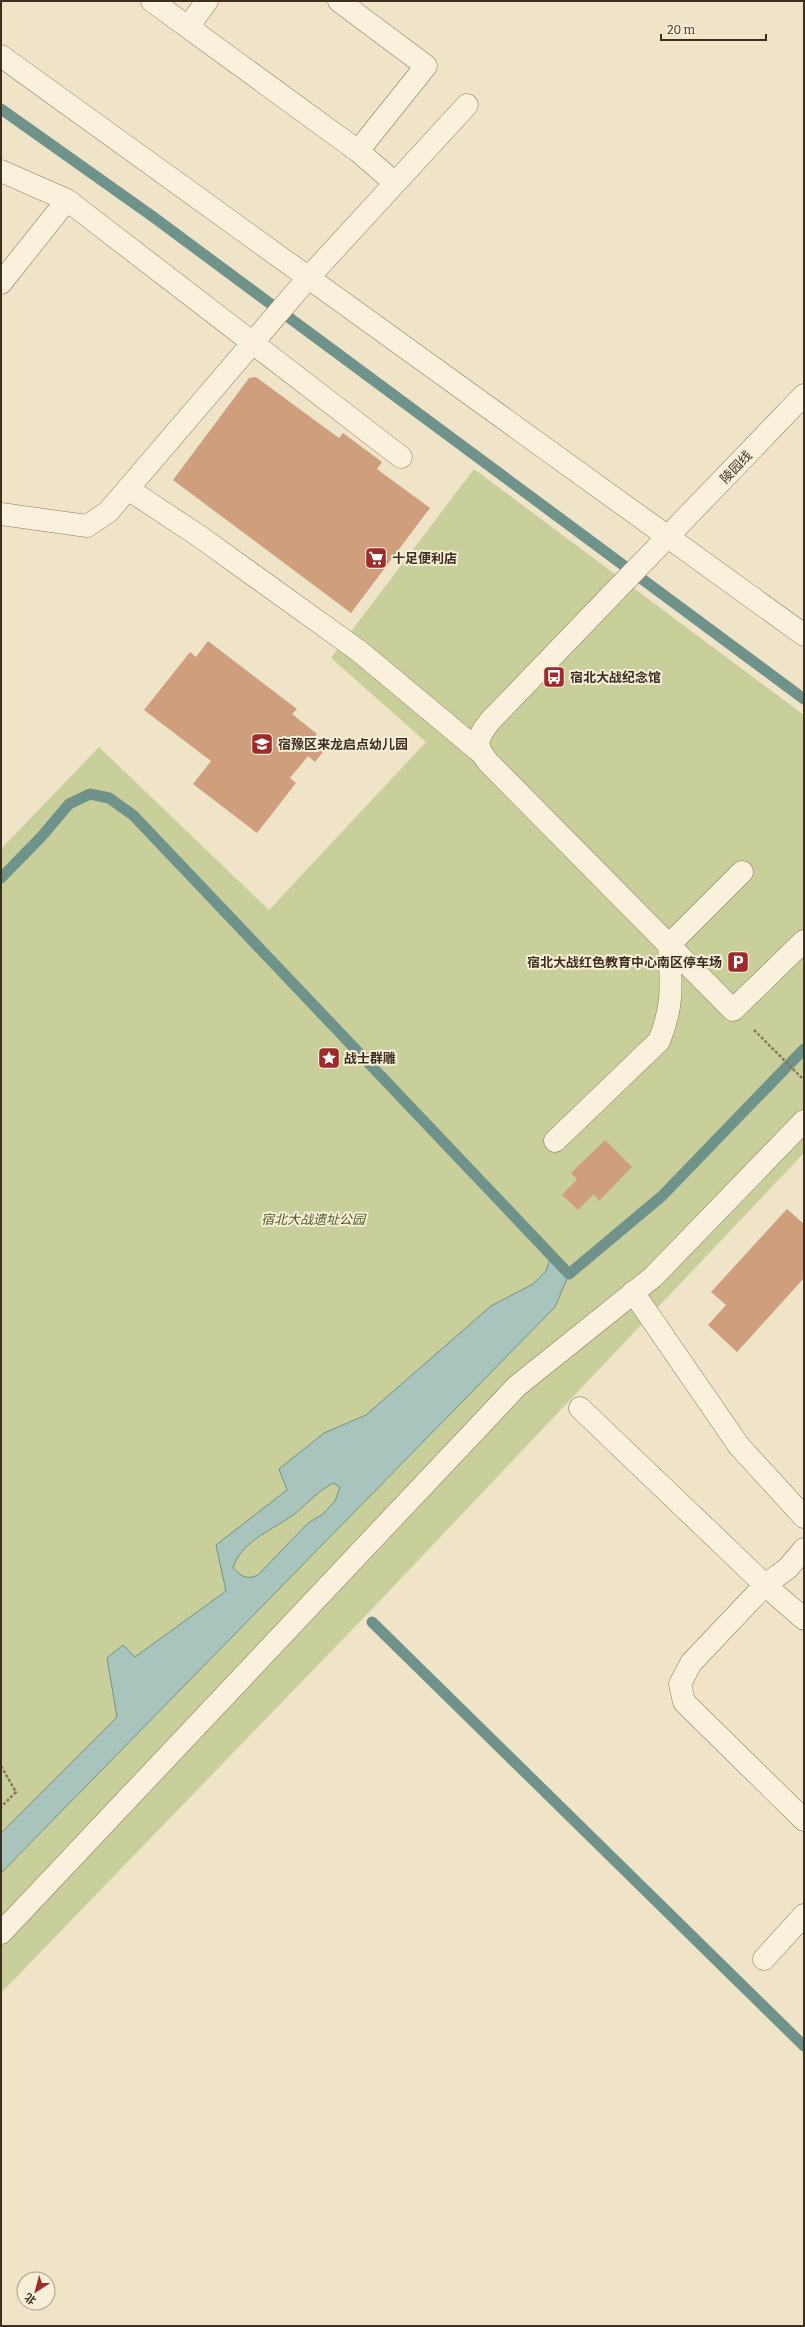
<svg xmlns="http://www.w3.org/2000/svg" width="805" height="2327" font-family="Bitter,'Noto Sans SC',serif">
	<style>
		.green { fill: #c9cf9b }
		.water { fill: #a9c4bc; stroke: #6f938a; fill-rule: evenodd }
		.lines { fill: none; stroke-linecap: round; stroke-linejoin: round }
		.stream { stroke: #6f938a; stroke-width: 11 }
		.building { fill: #cf9f7d }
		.minor-casing { stroke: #8d765c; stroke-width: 23 }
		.path { stroke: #8d765c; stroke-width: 2.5; stroke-dasharray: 3 2; stroke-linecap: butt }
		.minor { stroke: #faf1dc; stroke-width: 22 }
		.labels { text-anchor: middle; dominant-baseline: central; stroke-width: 4; stroke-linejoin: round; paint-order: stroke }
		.street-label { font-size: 13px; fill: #3d2e20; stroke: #f7eed8 }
		.poi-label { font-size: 13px; font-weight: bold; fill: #3d2e20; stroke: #f7eed8; text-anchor: start }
		.park-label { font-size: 13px; font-style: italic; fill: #4d5a26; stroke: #f7eed8 }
	</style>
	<rect width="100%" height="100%" fill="#f0e4c8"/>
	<path class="green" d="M474,469L804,715V1153L374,1607L1,1993V849L99,747L269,910L426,742L331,658Z"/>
	<path class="water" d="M551,1255L569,1274L555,1307L1,1873V1833L117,1717L107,1658L123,1645L135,1657L226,1591L216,1545L287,1490L279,1469L324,1433L366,1415L491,1306L533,1284L546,1271ZM333,1483L340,1487L335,1501L323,1514L308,1523L258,1575C247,1580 242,1577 233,1568C241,1540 276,1529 297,1512C309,1501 319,1491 333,1483Z"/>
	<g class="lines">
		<path class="stream" d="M1,109L152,216L804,699
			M1,878L42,836L69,804L90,794L109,798L133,815L569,1274L662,1196L804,1049
			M372,1622L804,2046"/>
	</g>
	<path class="building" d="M256,377L339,438L343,433L382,462L377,469L430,508L351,613L173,480L249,378Z
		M208,641L297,709L292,714L317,734L310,742L323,752L315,762L308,756L290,778L296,783L257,833L193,784L211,761L144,710L190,652L196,657Z
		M605,1140L632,1167L599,1201L594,1194L578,1210L562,1195L577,1179L571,1173Z
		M787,1209L804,1224V1278L737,1352L708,1325L726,1305L711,1292Z"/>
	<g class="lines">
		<g class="minor-casing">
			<path id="minor" d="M152,1L358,151L395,183
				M339,1L426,66L358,151
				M188,27L207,1
				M1,56L804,635
				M1,171L67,200L401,457
				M1,283L67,200
				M128,489L199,536L359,651L479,751
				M1,514L87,526L108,512L308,278L467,105
				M804,941L733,1010L489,763C474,745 476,739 490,721L804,395
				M555,1141L659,1041C674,1005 671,983 669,945L742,872
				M633,1292L739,1446L804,1517
				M580,1408L765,1585L804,1619
				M804,1549L788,1568L765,1585L691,1663L680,1684L684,1702L804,1820
				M1,1933L517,1386L653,1277L804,1121
				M764,1959L804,1915"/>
		</g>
		<path class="path" d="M754,1030L804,1080
			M1,1766L16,1792L1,1807"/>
		<use href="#minor" class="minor"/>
	</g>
	<defs>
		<g id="supermarket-square" transform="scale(1.15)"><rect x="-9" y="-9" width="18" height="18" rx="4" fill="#9e2a2b" stroke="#f7eed8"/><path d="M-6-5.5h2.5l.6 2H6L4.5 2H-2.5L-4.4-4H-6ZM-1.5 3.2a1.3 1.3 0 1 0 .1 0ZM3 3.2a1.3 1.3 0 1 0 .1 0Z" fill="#fff"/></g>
		<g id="bus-square" transform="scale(1.15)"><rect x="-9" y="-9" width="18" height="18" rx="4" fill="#9e2a2b" stroke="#f7eed8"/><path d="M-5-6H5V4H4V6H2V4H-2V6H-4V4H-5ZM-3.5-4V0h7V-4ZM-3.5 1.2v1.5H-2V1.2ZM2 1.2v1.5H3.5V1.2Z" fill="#fff"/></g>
		<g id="school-square" transform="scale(1.15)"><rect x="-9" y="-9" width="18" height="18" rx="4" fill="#9e2a2b" stroke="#f7eed8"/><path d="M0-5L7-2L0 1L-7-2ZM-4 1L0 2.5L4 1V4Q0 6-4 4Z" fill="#fff"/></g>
		<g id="parking-square" transform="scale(1.15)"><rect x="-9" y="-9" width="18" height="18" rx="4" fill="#9e2a2b" stroke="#f7eed8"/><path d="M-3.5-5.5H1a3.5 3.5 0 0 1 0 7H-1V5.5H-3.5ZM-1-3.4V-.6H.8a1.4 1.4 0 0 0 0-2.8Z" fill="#fff"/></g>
		<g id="sight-square" transform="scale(1.15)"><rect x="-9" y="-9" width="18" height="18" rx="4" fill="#9e2a2b" stroke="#f7eed8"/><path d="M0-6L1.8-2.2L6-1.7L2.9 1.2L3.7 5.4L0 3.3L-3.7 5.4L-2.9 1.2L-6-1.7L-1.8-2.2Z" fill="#fff"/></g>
	</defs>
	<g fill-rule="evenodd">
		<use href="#supermarket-square" x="376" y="558"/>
		<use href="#bus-square" x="554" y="677"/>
		<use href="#school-square" x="262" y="744"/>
		<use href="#parking-square" x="738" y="962"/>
		<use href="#sight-square" x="329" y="1058"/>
	</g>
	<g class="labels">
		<g class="street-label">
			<text transform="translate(736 467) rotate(-46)">陵园线</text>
		</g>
		<g class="poi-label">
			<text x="392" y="558">十足便利店</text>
			<text x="570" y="677">宿北大战纪念馆</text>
			<text x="278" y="744">宿豫区来龙启点幼儿园</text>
			<text x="722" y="962" text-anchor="end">宿北大战红色教育中心南区停车场</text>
			<text x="344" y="1058">战士群雕</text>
		</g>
		<g class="park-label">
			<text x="313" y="1219">宿北大战遗址公园</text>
		</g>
	</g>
	<rect width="805" height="2327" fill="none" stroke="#3d2e20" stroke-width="4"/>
	<g transform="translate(36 2291) rotate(216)"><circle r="19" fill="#f7eed8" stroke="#ada18e"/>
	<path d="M0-3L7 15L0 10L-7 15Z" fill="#9e2a2b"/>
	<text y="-6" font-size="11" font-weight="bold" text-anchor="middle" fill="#3d2e20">北</text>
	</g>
	<path d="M661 34v6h105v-6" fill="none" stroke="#3d2e20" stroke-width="2"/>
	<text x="667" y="34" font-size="12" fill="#3d2e20" stroke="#f7eed8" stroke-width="3" paint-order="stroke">20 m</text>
</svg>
